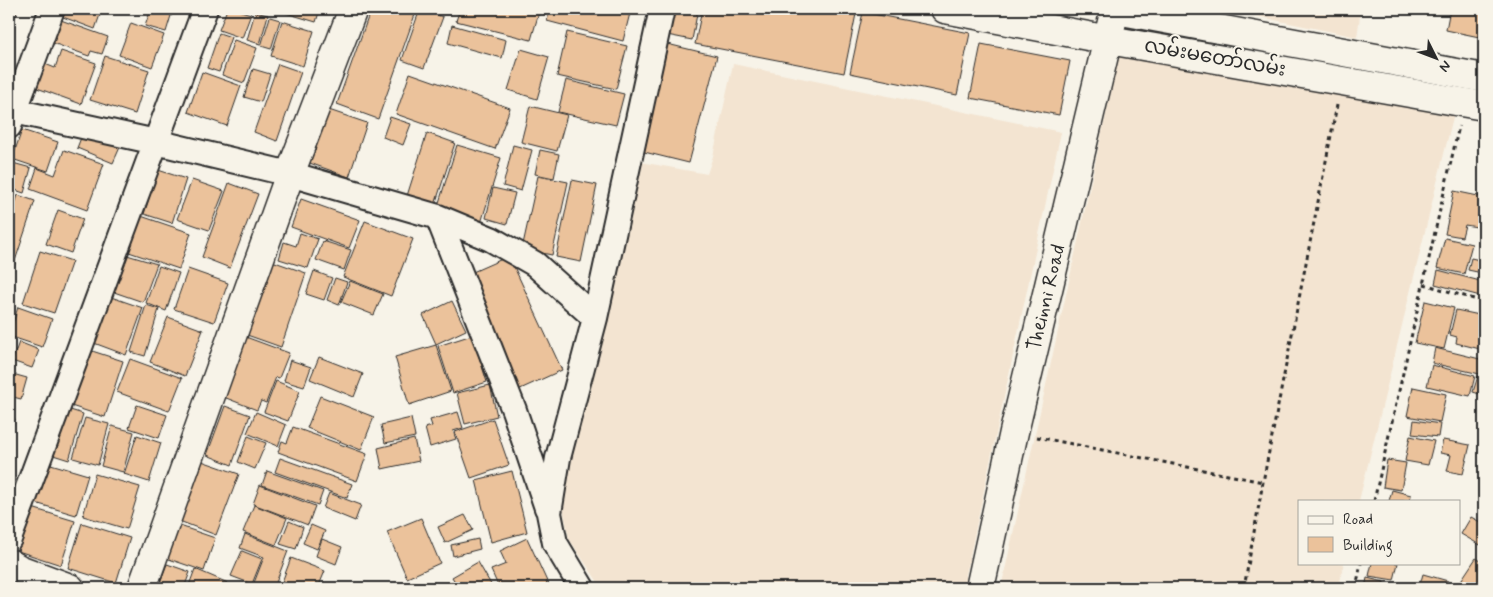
<svg xmlns="http://www.w3.org/2000/svg" width="1493" height="597" font-family="Mynerve,'Noto Sans Myanmar',sans-serif">
	<style>
		.built { fill: #f3e4d1 }
		.building { fill: #ebc29b; stroke: #2b2b2b }
		.lines { fill: none; stroke-linecap: round; stroke-linejoin: round }
		.minor-casing { stroke: #2b2b2b; stroke-width: 28 }
		.major-casing { stroke: #2b2b2b; stroke-width: 31 }
		.path { stroke: #2b2b2b; stroke-width: 3; stroke-dasharray: 4 4; stroke-linecap: butt }
		.minor { stroke: #f7f3e8; stroke-width: 24 }
		.major { stroke: #f7f3e8; stroke-width: 28 }
		.labels { text-anchor: middle; dominant-baseline: central; stroke-width: 4.5; stroke-linejoin: round; paint-order: stroke }
		.street-label { font-size: 20px; fill: #2b2b2b; stroke: #f7f3e8 }
	</style>
	<rect width="100%" height="100%" fill="#f7f3e8"/>
	<filter id="ink" filterUnits="userSpaceOnUse"><feTurbulence type="fractalNoise" baseFrequency=".02" numOctaves="2"/><feDisplacementMap in="SourceGraphic" scale="10" xChannelSelector="R" yChannelSelector="G"/><feConvolveMatrix kernelMatrix="1 2 1 2 8 2 1 2 1" color-interpolation-filters="sRGB"/></filter>
	<g filter="url(#ink)">
		<path class="built" d="M1222,9H1361L1357,37Z
			M1120,51L1455,109L1359,501H1299V563H1344L1338,588H1001Z
			M733,64L1061,132L963,588H602L569,539L561,498L635,161L707,174L713,156Z"/>
		<path class="building" d="M9,9H18L9,33Z
			M57,9H102L95,29L55,14Z
			M151,9H173L166,32L145,26Z
			M227,9H234L251,14L242,38L219,30Z
			M287,9H320L316,22L286,13Z
			M371,9H417L378,119L337,104Z
			M420,9L443,17L424,68L402,60Z
			M460,9H540L531,40L456,21Z
			M550,9H631L623,41L547,21Z
			M672,9H698L692,40L667,35Z
			M702,9H857L844,73L695,44Z
			M1450,9H1484V38L1446,30Z
			M255,12L268,15L260,44L247,40Z
			M863,12L970,33L957,95L850,73Z
			M270,17L280,20L271,49L261,46Z
			M58,19L108,37L102,54L91,51L89,56L50,42Z
			M282,21L314,31L303,66L271,56Z
			M131,23L164,35L152,67L119,55Z
			M452,25L506,40L502,58L448,43Z
			M567,32L627,46L616,89L557,76Z
			M219,33L231,37L219,72L207,68Z
			M234,40L257,48L244,83L222,75Z
			M663,43L717,56L689,163L636,150Z
			M981,44L1070,61L1059,115L970,98Z
			M521,49L549,57L537,99L508,90Z
			M61,51L96,63L81,104L37,88L45,64L55,68Z
			M105,56L149,70L135,114L90,100Z
			M278,64L301,72L277,141L254,132Z
			M253,69L270,74L261,102L244,97Z
			M202,72L241,86L227,126L188,112Z
			M410,73L510,108L495,149L396,114Z
			M566,80L624,94L616,125L558,112Z
			M530,106L567,115L557,151L521,142Z
			M323,108L367,123L349,177L304,161Z
			M390,117L411,124L403,145L383,137Z
			M22,130L58,142L48,171L12,159Z
			M84,130L121,145L113,163L77,148Z
			M427,133L455,143L434,208L406,199Z
			M457,145L501,158L481,223L437,209Z
			M513,145L532,150L521,191L503,186Z
			M64,150L104,164L87,210L30,189L37,168L55,175Z
			M540,150L559,154L554,178L535,174Z
			M9,162L31,168L24,193L9,188Z
			M158,170L186,179L172,223L144,214Z
			M538,176L568,182L552,255L522,249Z
			M192,180L224,191L209,230L177,219Z
			M572,180L597,185L581,262L556,257Z
			M229,183L258,194L230,268L202,257Z
			M493,188L515,193L507,224L486,218Z
			M1454,191L1483,197L1477,227L1465,225L1462,237L1445,234Z
			M18,195L35,201L15,261L9,259V222Z
			M301,199L360,220L349,248L291,227Z
			M58,210L83,219L71,253L46,244Z
			M135,214L191,233L179,269L123,250Z
			M365,221L413,239L391,296L343,277Z
			M300,233L318,239L308,268L279,259L284,242L296,246Z
			M1445,238L1472,244L1464,274L1437,268Z
			M323,241L351,250L344,270L316,260Z
			M40,251L72,261L54,313L23,303Z
			M127,255L157,264L143,302L114,292Z
			M509,256L562,370L518,390L466,275Z
			M1471,258L1484,261L1482,273L1468,270Z
			M9,261L15,263L9,286Z
			M272,261L306,273L281,347L247,335Z
			M159,266L179,273L166,311L146,303Z
			M188,269L228,283L214,322L174,309Z
			M1438,270L1484,282V297L1435,284Z
			M314,271L332,278L324,300L306,294Z
			M335,278L347,282L339,305L327,300Z
			M350,281L383,294L374,315L341,302Z
			M111,297L143,308L126,355L94,343Z
			M452,301L466,330L436,344L423,315Z
			M1425,301L1454,308L1444,349L1415,343Z
			M146,305L159,309L145,356L131,352Z
			M18,307L52,319L42,347L9,336Z
			M1456,310L1484,316V350L1456,343L1457,337L1450,335Z
			M168,317L203,330L185,376L150,362Z
			M472,335L487,382L453,393L438,346Z
			M243,336L289,353L279,378L276,377L266,403L261,401L257,410L221,396Z
			M19,342L39,350L32,368L12,361Z
			M436,345L451,391L409,405L395,357Z
			M1435,348L1484,360V375L1432,363Z
			M86,349L123,361L105,417L68,405Z
			M319,357L363,374L354,397L310,379Z
			M130,359L182,378L169,411L117,392Z
			M290,360L311,367L304,387L284,381Z
			M1432,365L1475,376L1470,396L1427,386Z
			M9,373L27,378L21,399L9,396Z
			M1478,376L1484,377L1483,395L1473,392Z
			M276,381L300,391L288,421L264,412Z
			M490,385L497,416L465,424L457,393Z
			M1413,387L1446,394L1440,422L1407,416Z
			M320,396L374,417L361,450L307,428Z
			M137,405L167,415L159,438L129,428Z
			M225,406L250,415L232,465L207,455Z
			M64,408L83,414L69,460L50,454Z
			M256,412L286,425L278,446L247,433Z
			M458,412L463,428L453,431L456,439L430,447L425,428L432,426L430,420Z
			M9,417L15,419L9,437Z
			M85,418L109,424L98,465L73,458Z
			M411,418L415,437L385,443L381,425Z
			M493,419L509,465L471,478L455,432Z
			M1414,420L1440,424L1438,437L1412,434Z
			M112,426L134,432L123,472L101,466Z
			M293,427L367,454L357,481L278,452L282,441L287,443Z
			M137,435L161,443L149,482L124,474Z
			M248,436L266,443L255,469L238,462Z
			M1410,436L1434,441L1428,465L1405,461Z
			M414,439L419,461L382,469L378,448Z
			M1443,440L1470,445L1463,474L1447,471L1451,455L1440,453Z
			M280,458L352,484L347,498L275,472Z
			M196,459L239,474L216,535L174,519Z
			M1387,460L1406,463L1401,490L1383,487Z
			M44,462L88,475L76,515L32,502Z
			M267,471L323,491L318,505L262,485Z
			M512,471L527,532L491,542L476,480Z
			M95,474L140,487L127,529L83,516Z
			M260,485L315,506L308,525L253,504Z
			M1392,490L1411,495L1410,501H1389Z
			M329,493L361,505L355,521L323,508Z
			M254,505L287,518L276,545L243,532Z
			M32,508L75,521L61,565L18,551Z
			M465,515L473,530L445,543L438,527Z
			M1471,517L1484,524V538L1480,545L1461,534Z
			M421,518L440,563L407,578L387,532Z
			M289,521L303,527L296,549L280,544Z
			M82,523L130,538L116,583L68,568Z
			M177,525L215,538L204,571L166,558Z
			M311,525L325,531L317,549L303,543Z
			M245,534L288,551L274,588H252L264,557L240,548Z
			M527,538L550,588H499L491,570L506,564L500,551Z
			M322,539L342,547L336,564L316,556Z
			M478,539L480,549L453,556L451,545Z
			M242,551L262,559L252,584L231,576Z
			M291,558L325,571L318,588H298L282,582Z
			M1476,558L1484,563V588H1456Z
			M478,562L493,588H459L452,577Z
			M1372,563H1398L1394,580L1369,576Z
			M167,564L190,572L184,588H158Z
			M195,569L228,583L225,588H188Z
			M1423,574L1448,581L1446,588H1419Z
			M1367,578L1384,582L1383,588H1365Z"/>
		<g class="lines">
			<g class="minor-casing">
				<path id="minor" d="M9,109L14,111L156,142L290,174L438,217L491,239L535,264L595,318
					M9,126L52,9
					M438,217L514,410L547,508
					M9,539L205,9
					M582,588L555,543L549,513L558,458L595,318L662,9"/>
			</g>
			<g class="major-casing">
				<g id="major">
					<path d="M945,9L1109,40L1484,106"/>
					<path d="M1111,9L1484,78"/>
					<path d="M9,563L19,569L70,588"/>
					<path d="M142,588L290,174L353,9"/>
					<path id="s1" d="M980,588L1014,432L1115,9"/>
				</g>
			</g>
			<path class="path" d="M1424,284L1484,302
				M1037,437L1263,482
				M1374,501L1459,126
				M1244,588L1263,482L1337,105
				M1356,588L1361,563"/>
			<use href="#minor" class="minor"/>
			<use href="#major" class="major"/>
		</g>
	</g>
	<g class="labels">
		<g class="street-label">
			<text transform="translate(1215 58) rotate(10)">လမ်းမတော်လမ်း</text>
			<text stroke="none"><textPath href="#s1" startOffset="298">Theinni Road</textPath></text>
		</g>
	</g>
	<rect width="1493" height="597" fill="none" stroke="#f7f3e8" stroke-width="30"/>
	<rect x="15" y="15" width="1463" height="567" fill="none" stroke="#2b2b2b" stroke-width="2" filter="url(#ink)"/>
	<rect x="1298" y="500" width="162" height="65" fill="#f7f3e8" stroke="#a5a39c"/>
	<rect x="1308" y="516" width="25" height="8" fill="#f7f3e8" stroke="#a5a39c"/>
	<text x="1343" y="524" font-size="15" fill="#2b2b2b">Road</text>
	<rect x="1308" y="537" width="25" height="15" fill="#ebc29b" stroke="#a5a39c"/>
	<text x="1343" y="550" font-size="15" fill="#2b2b2b">Building</text>
	<g transform="translate(1436 58) rotate(132)" stroke="#f7f3e8" stroke-width="4" paint-order="stroke">
	<path d="M0-4L9 19L0 12L-9 19Z" fill="#2b2b2b"/>
	<text y="-8" font-size="14" font-weight="bold" text-anchor="middle" fill="#2b2b2b">N</text>
	</g>
</svg>
